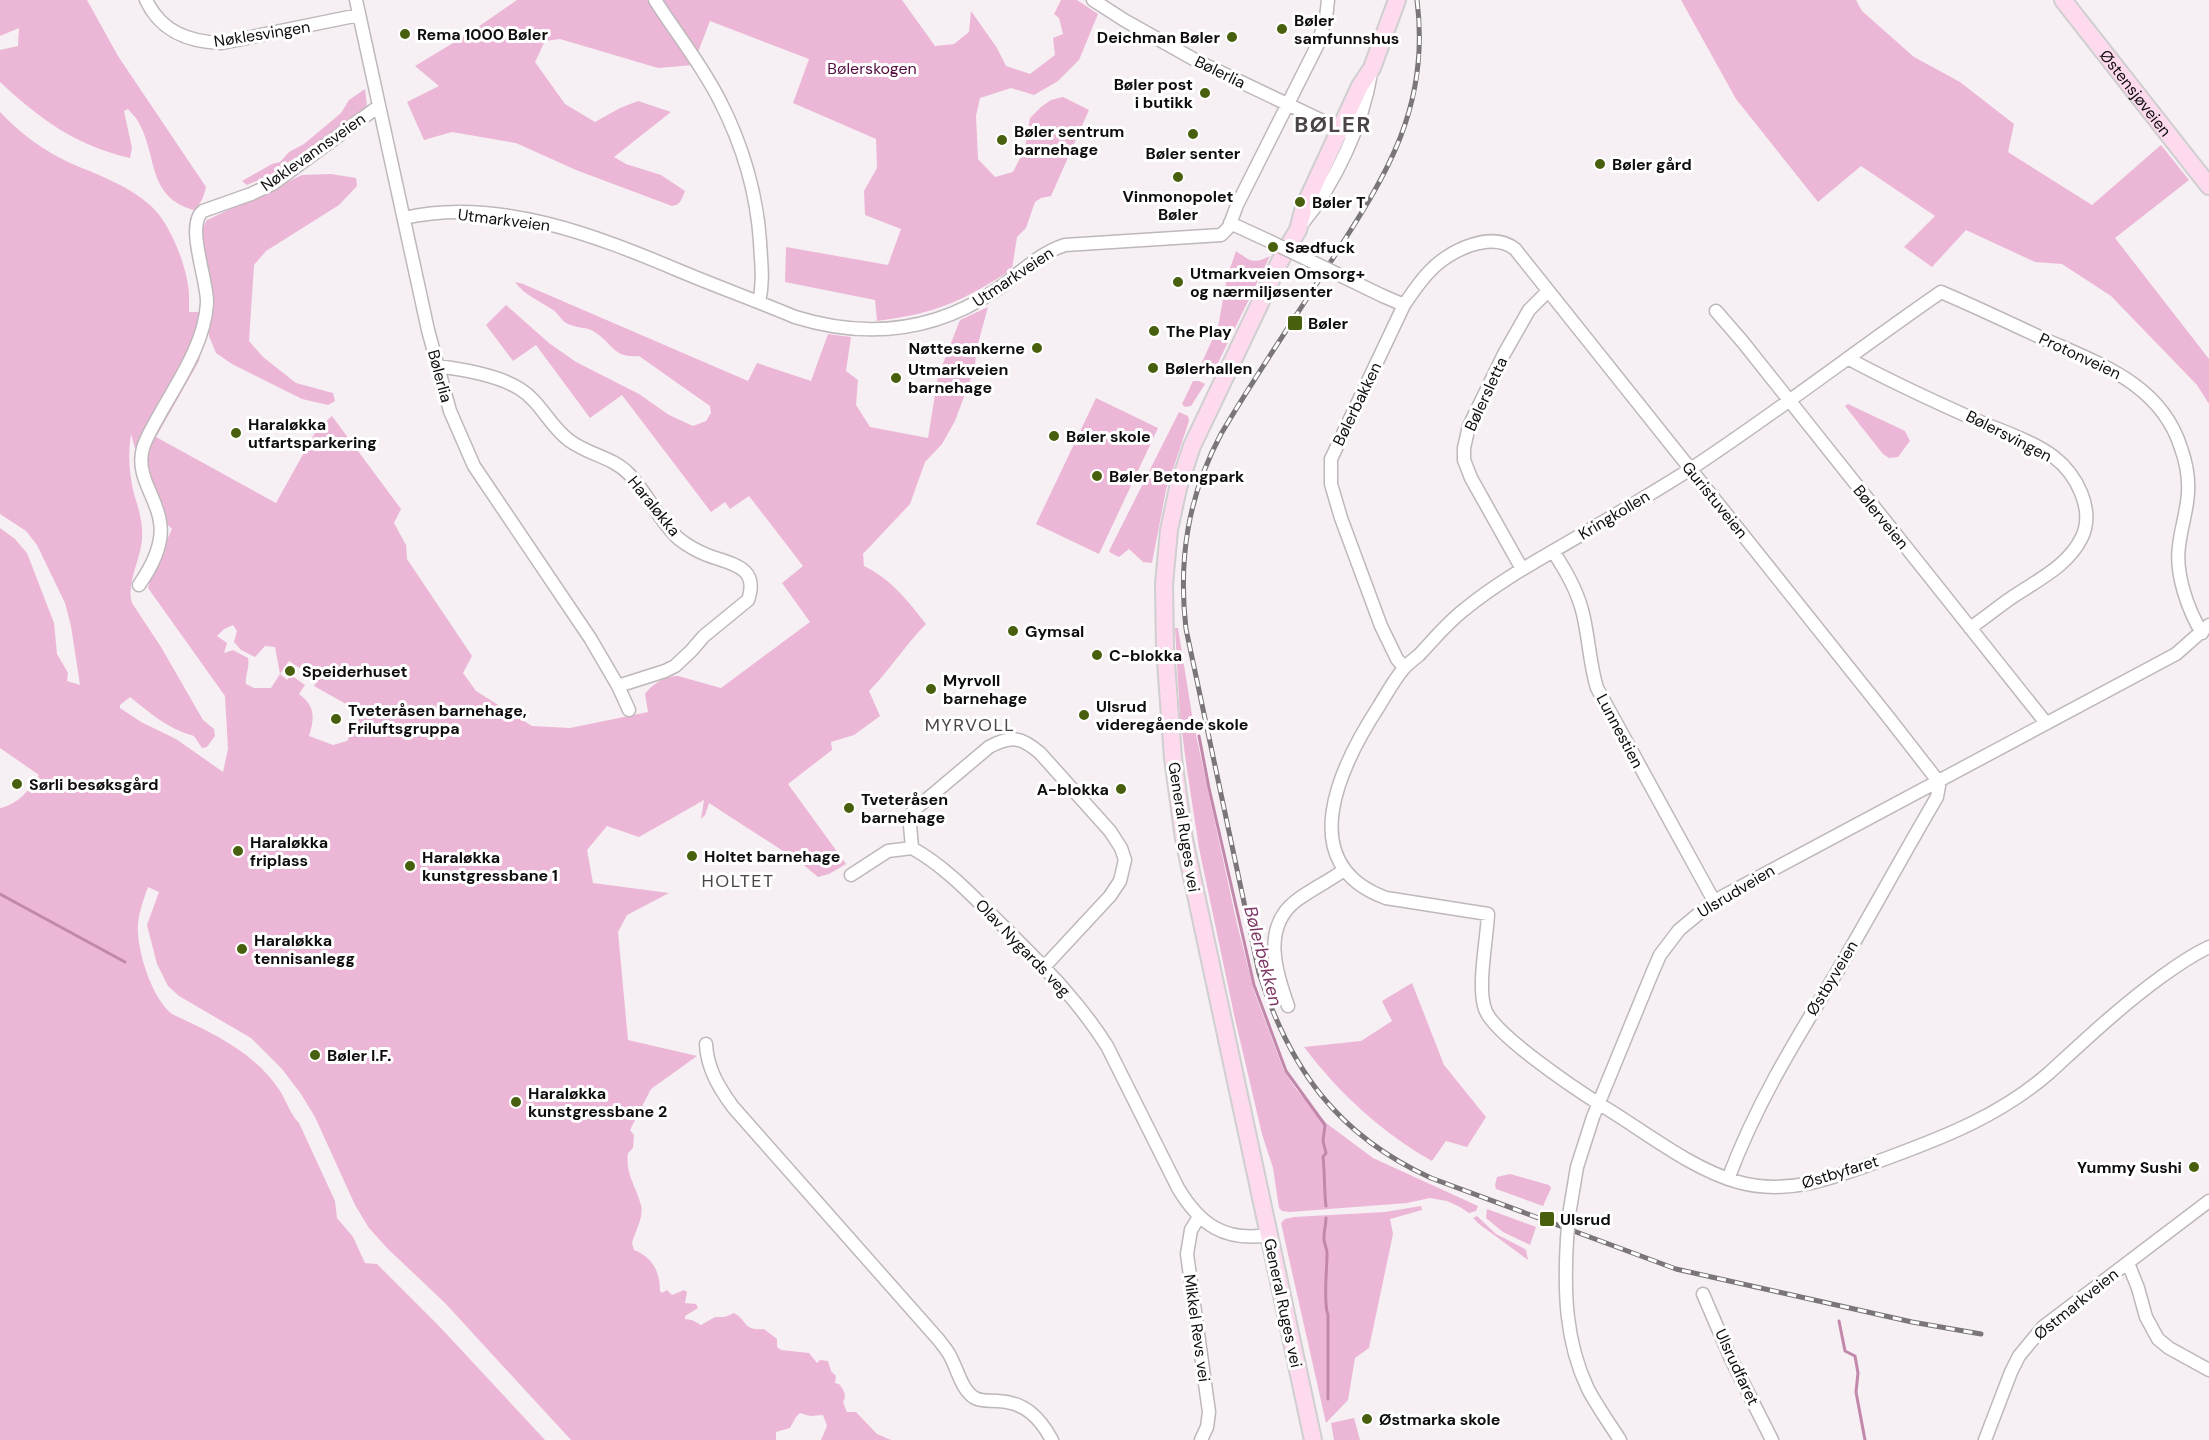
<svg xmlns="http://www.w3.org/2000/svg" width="2209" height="1440" font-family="'DM Sans',sans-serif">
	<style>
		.green { fill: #ecb7d6; fill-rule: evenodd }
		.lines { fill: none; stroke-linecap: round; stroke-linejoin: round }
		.stream { stroke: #c288ab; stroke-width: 3 }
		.minor-casing { stroke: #beb7bb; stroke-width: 15 }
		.major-casing { stroke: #cfcfcf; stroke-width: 20 }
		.minor { stroke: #fff; stroke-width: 12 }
		.major { stroke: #fedaef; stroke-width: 16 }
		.rail-casing { stroke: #7a7578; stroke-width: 5 }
		.rail { stroke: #fff; stroke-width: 3; stroke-dasharray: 9; stroke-linecap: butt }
		.minor-bridge-casing { stroke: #beb7bb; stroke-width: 15; stroke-linecap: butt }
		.minor-bridge { stroke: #fff; stroke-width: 12 }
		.poi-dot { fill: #48600d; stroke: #fff; stroke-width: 2 }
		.labels { text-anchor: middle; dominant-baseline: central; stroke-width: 6; stroke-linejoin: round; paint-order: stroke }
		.poi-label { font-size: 16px; font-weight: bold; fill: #0f0d0e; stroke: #fff; text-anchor: start }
		.street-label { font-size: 16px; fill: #0f0d0e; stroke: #fff }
		.park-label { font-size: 16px; fill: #530c3e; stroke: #fff }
		.neighbourhood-label { font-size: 18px; letter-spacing: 1.5px; fill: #4b4549; stroke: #fff }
		.water-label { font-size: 18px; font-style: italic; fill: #7d3664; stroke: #fff }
		.district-label { font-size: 22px; font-weight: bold; letter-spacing: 1.5px; fill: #4b4549; stroke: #fff }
	</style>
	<rect width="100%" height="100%" fill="#f6eff3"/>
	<path class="green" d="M0,0H87L118,56L206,187C204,196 201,204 194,210C147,197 158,158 139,123C137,118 131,113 128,109L124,111L132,148L130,158C75,145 41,120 0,82V50L18,46L19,28L0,36Z
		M517,0H902L935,46L954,44L969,32L971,11L997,48L1006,66L1030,74L1055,55L1053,38L1063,34L1059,18L1054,14L1061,0H1077L1098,14L1079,60L1058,81L1034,95L1011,88L980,98L976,116L978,159L995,177L1013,172L1025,148L1030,118L1041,107L1051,100L1063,97L1089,110L1051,196L1041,198L1035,202L1026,228L1017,237L1012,269C964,301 934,314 877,321L875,300L785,282L786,247L888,265L901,229L865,215L864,191L877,168L876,139L793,103L809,59L710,21L693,65L658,68L560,39L545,41L535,62L565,104L595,122L620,108L638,101L671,112L614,157L626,164L661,175L685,191C682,198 681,205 672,206L576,170L516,143L452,132L424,140L407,102L439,86L415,66L468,34Z
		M1681,0H1856L1862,11L1914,57L1960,82L2014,124L2008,152L2092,205L2161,145L2189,180L2115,238L2209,359V404L2197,385L2111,296L2062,264L2035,262L1966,230L1932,267L1904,247L1935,216L1861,166L1818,202L1736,99Z
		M365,89L367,106C331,136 292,168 247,185L242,181L272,164L280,162L289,152L304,144L341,113L349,100Z
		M0,112C21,134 43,150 70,163C98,175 128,185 151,206C171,224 187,267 189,293C189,299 189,306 189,312H208C205,286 192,242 207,220L302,175L331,174L356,178L357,186L339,205L266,251L254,265L249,341L263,357L296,383L333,393L335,401L328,405L302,399L232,364L216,353L209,336L208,316L199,361L156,437L276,503L317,429L332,416L401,509L394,523L406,545L407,559L472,656L463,673L476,691L532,726L570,728L648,712L645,694C652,684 665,676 678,676L721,688L810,622L782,583L803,566L749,496L730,509L725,502L711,512L622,395L590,418L536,345L513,361L486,325L506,305L549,343L576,362L639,394L669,415L693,426L706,421L711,413L710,406L639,356C613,358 614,345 596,333C587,326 576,329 566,323C561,320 558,313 553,310C540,301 524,295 515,282L523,284L748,381L757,363L811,381L828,334L851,337L846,371L858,380L856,405L870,427L928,438L938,376L960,320L988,307L976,351L975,367L955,421L942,444L925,462L910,504L863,554L864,566C891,579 908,601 926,624C905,645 890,670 869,691L880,716L854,735L831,742L832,750L788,784L846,864L829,874L818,877L800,862L709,803L705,815L701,819L704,800L639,837L607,826L587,850L593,883L669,893L627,915L618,932L628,1040L697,1056L651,1089L630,1130L634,1135L633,1148L628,1153C625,1173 636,1187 641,1205C644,1218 635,1231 632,1243L634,1250C652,1257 660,1271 660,1291L662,1293L667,1290L672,1295L684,1290L687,1292L685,1303L696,1304L698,1308L685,1316V1319L692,1320L701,1325L715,1317H725L734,1313C748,1321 743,1331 764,1329L777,1339V1347L781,1350L809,1353L817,1363L820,1360L828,1361L831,1371L836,1376L835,1383L839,1384C844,1390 847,1396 843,1402L847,1412H856L877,1434L891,1440H821L827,1426L823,1415L810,1416L800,1413L796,1417L790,1428L776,1432V1440H571L445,1303L387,1248L369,1228L355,1205L315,1117L301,1094L282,1069L251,1038L179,996L168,986L157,964L147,925L159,892L148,887C144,898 139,912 138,924C136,949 152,999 172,1014C212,1033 255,1052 280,1091C287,1102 290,1114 299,1123L335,1201L337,1218L353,1237L365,1263L377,1264L439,1326L545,1440H0V808C19,804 29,790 39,775L0,748V528L15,539L27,553L54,623L57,654L68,673L67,681L80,685L71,626L65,603L37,545L26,531L0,514ZM131,434L144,481L164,514L168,525L172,529L154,567L148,588L225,696L228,749L223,772L176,739L141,722L120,708V705L130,697C150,713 168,729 194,736L202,748L207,747L215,736L214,729L203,720L161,647L132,603C126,584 140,561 142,540C143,519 138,508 133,490C129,471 128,453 131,434ZM233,625L237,631L234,642L241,650L255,657L265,646L275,647L280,674L271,688H254L246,684C245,674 250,668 248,658L233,650L224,653L227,643L217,636L224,629ZM289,661L318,680L314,686L362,713L347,741L333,745L309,736C315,717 315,706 299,694L305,685L291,675L287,680L280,674Z
		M1236,251C1252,262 1253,264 1270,256L1215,369L1211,376L1203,377L1198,371L1218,327L1227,277Z
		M1193,381H1199L1205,384L1191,406L1185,407L1182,404Z
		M1096,398L1158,428L1099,554L1036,524Z
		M1848,404L1905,431L1910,441L1898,457L1889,458L1883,454L1845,406Z
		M1179,412L1188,416L1189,421L1166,490L1152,563L1143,562L1129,549L1119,557L1111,553L1109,551Z
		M1175,628H1178L1193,721L1237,924L1254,991L1284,1071L1296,1089L1326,1123L1373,1158L1478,1206L1476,1211L1469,1213L1460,1207L1447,1201L1430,1198L1407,1203L1290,1212L1282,1211L1279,1208L1273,1168L1262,1134L1235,1019L1199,848L1187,770L1180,717Z
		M1412,983L1444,1065L1486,1117L1467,1147L1446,1141L1432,1161C1381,1132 1339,1093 1304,1047L1361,1041L1392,1021L1382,1001Z
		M1510,1174L1549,1185L1551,1188L1543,1206L1496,1189L1495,1185L1497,1177Z
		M1421,1206L1422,1210L1390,1219L1393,1234L1369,1348L1355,1358L1348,1400L1326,1423L1281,1223L1285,1219L1294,1217L1385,1212Z
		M1487,1209L1536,1227L1530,1245L1503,1232L1486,1218Z
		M1477,1216L1496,1234L1523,1248L1526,1250L1528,1260L1479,1224L1473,1218Z
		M1354,1418L1360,1440H1334L1331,1423Z"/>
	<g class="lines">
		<path class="stream" d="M1199,736L1209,788L1254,985L1286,1071L1325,1125L1323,1141L1326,1153L1323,1157C1325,1174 1324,1190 1326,1206
			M0,894L125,962
			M1326,1218C1326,1225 1324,1230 1324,1237C1323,1243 1328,1249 1327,1255C1327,1270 1323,1303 1328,1315V1399
			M1839,1321L1845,1351L1855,1356L1858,1373L1856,1392L1865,1440"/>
		<g class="minor-casing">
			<path id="minor" d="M146,0C161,32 189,42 222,43L359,15
				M356,0L428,330L450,411L474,466L590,638L618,686L629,710
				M655,0C676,33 702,65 720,101C742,144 757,194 760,242C761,263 764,281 759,302
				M1093,0L1124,20L1197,61L1352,135
				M404,218C497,197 595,235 680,271C718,287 757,301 795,317C866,339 934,332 996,290C1019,275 1037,254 1065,245L1221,235L1229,227L1237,205L1317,46L1326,18L1328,0
				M1230,223L1267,240
				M1302,224C1335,184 1363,124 1371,73
				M1383,296L1404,305
				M1716,311L1742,341L2046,723
				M1849,359C1890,381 1933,401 1976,420C2001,431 2031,440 2054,457C2076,474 2095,509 2082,537C2069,565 2038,580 2014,596C1999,606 1985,618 1970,628
				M437,366C461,369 500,376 520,389C541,402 550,427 570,441C589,455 613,457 629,474C648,494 659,521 679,539C688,546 697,551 707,555C730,564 760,566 748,600L704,636L691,651L675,666L665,671L618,686
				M1553,551C1565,570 1576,588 1582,610C1589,636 1589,662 1597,688L1714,901
				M1522,569L1471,478L1464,460V448L1469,426L1504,354L1529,310L1548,291
				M139,585C151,568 164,543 160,522C157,497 135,476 143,448C146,438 152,428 157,419C176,384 205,344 207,303C208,281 185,225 203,211L251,194L274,183L379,106
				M2202,633C2188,610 2175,574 2179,546C2181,528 2187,511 2188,493C2189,478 2186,462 2181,448C2161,384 2100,364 2044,339C2010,323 1976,307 1941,292C1857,350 1777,412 1692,468C1647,497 1601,523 1555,550C1524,568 1493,586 1465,609C1448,622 1434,639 1419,655C1414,659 1409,663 1405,667C1395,678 1387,693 1379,706C1340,766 1292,864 1386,898L1488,914C1487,940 1477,986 1485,1009C1493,1034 1577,1090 1601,1105C1643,1130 1691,1169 1738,1182C1791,1197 1841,1175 1890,1157C1947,1136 2002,1114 2049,1073C2085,1040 2121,1006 2161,977C2176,966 2192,955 2209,947
				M1404,667L1397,659L1381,626L1341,518L1331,484V459L1404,305C1412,293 1420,281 1430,271C1448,251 1491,230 1515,249L1889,718L1938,781L1939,786L1937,797C1903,855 1871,914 1837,972C1795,1041 1757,1102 1728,1179
				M912,848L910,825L913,811L989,747C1012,735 1021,737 1040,753L1110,831L1121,848L1125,860L1120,881L1110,896L1045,966
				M851,875L888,851L912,848C948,868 976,900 1005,928C1044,967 1078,1000 1107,1046L1178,1188C1200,1225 1225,1242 1269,1235
				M1288,1006C1276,971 1261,927 1297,900C1312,889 1329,881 1344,870
				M706,1044C707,1068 719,1088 733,1107L938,1339C942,1344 946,1349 949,1354C957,1367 961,1390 975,1398C983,1402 990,1400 998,1401C1025,1402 1040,1418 1052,1440
				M1569,1215L1577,1167L1593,1117L1653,971L1660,955L1679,930L1714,901L2176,654L2209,625
				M1199,1217L1191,1230L1187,1254L1209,1412L1207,1427L1201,1440
				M1567,1239C1564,1291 1565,1341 1588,1389C1597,1406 1609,1423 1620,1440
				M2128,1263L2138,1288L2146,1317L2158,1339L2169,1348L2209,1370
				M1703,1294L1731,1359L1772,1440
				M1985,1440L2011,1372L2019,1356L2043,1327L2209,1201"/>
		</g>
		<g class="major-casing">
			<g id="major">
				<path id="s1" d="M2063,0L2209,186"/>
				<path d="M1313,1440L1184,839L1173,758L1165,648L1164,584L1169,530L1178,488L1192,446L1284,253L1298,230L1304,207L1360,86L1372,68L1397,0"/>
			</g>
		</g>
		<use href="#minor" class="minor"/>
		<use href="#major" class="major"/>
		<g class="rail-casing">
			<path id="rail" d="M1417,0C1431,111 1383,180 1326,269C1291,324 1254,378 1221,434C1188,496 1178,559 1186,629L1259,973C1290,1069 1337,1135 1431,1178L1676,1269L1912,1322L1981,1334"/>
		</g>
		<use href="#rail" class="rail"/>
		<g class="minor-bridge-casing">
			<path id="minor-bridge" d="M1267,240L1383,296
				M1567,1239L1569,1215"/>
		</g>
		<use href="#minor-bridge" class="minor-bridge"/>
	</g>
	<g class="poi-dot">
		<circle cx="1282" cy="29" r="6"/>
		<circle cx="405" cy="34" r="6"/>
		<circle cx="1232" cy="37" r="6"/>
		<circle cx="1205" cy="93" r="6"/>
		<circle cx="1193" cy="134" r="6"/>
		<circle cx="1002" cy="140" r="6"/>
		<circle cx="1600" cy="164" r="6"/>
		<circle cx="1178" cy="177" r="6"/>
		<circle cx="1300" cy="202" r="6"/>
		<circle cx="1273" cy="247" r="6"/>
		<circle cx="1178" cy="282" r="6"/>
		<rect x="1287" y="315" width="16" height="16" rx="3"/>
		<circle cx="1154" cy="331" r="6"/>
		<circle cx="1037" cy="348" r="6"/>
		<circle cx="1153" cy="368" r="6"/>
		<circle cx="896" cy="378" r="6"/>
		<circle cx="236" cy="433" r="6"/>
		<circle cx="1054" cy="436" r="6"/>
		<circle cx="1097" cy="476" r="6"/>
		<circle cx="1013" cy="631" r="6"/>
		<circle cx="1097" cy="655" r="6"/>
		<circle cx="290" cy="671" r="6"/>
		<circle cx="931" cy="689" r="6"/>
		<circle cx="1084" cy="715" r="6"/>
		<circle cx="336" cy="719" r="6"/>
		<circle cx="17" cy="784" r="6"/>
		<circle cx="1121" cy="789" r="6"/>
		<circle cx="849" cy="808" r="6"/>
		<circle cx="238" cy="851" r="6"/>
		<circle cx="692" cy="856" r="6"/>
		<circle cx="410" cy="866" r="6"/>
		<circle cx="242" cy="949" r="6"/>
		<circle cx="315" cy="1055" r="6"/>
		<circle cx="516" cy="1102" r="6"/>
		<circle cx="2194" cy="1167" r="6"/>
		<rect x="1539" y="1211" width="16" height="16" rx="3"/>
		<circle cx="1367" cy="1419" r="6"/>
	</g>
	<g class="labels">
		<g class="poi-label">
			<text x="1294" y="20">Bøler<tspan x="1294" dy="18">samfunnshus</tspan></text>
			<text x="417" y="34">Rema 1000 Bøler</text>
			<text x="1220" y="37" text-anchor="end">Deichman Bøler</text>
			<text x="1193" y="84" text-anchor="end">Bøler post<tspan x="1193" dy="18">i butikk</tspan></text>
			<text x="1014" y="131">Bøler sentrum<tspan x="1014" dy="18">barnehage</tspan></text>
			<text x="1193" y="153" text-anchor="middle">Bøler senter</text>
			<text x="1612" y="164">Bøler gård</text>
			<text x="1178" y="196" text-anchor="middle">Vinmonopolet<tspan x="1178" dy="18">Bøler</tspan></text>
			<text x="1312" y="202">Bøler T</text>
			<text x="1285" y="247">Sædfuck</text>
			<text x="1190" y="273">Utmarkveien Omsorg+<tspan x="1190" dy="18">og nærmiljøsenter</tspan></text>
			<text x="1308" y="323">Bøler</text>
			<text x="1166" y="331">The Play</text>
			<text x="1025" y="348" text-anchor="end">Nøttesankerne</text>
			<text x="1165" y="368">Bølerhallen</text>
			<text x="908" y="369">Utmarkveien<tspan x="908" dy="18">barnehage</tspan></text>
			<text x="248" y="424">Haraløkka<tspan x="248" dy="18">utfartsparkering</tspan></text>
			<text x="1066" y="436">Bøler skole</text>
			<text x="1109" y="476">Bøler Betongpark</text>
			<text x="1025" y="631">Gymsal</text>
			<text x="1109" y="655">C-blokka</text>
			<text x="302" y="671">Speiderhuset</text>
			<text x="943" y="680">Myrvoll<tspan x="943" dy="18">barnehage</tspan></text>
			<text x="1096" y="706">Ulsrud<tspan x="1096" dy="18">videregående skole</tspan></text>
			<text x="348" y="710">Tveteråsen barnehage,<tspan x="348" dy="18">Friluftsgruppa</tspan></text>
			<text x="29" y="784">Sørli besøksgård</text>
			<text x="1109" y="789" text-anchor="end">A-blokka</text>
			<text x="861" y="799">Tveteråsen<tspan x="861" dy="18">barnehage</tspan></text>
			<text x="250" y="842">Haraløkka<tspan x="250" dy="18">friplass</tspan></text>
			<text x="704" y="856">Holtet barnehage</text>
			<text x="422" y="857">Haraløkka<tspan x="422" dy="18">kunstgressbane 1</tspan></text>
			<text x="254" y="940">Haraløkka<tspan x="254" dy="18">tennisanlegg</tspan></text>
			<text x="327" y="1055">Bøler I.F.</text>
			<text x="528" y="1093">Haraløkka<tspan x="528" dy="18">kunstgressbane 2</tspan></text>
			<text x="2182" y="1167" text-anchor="end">Yummy Sushi</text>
			<text x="1560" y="1219">Ulsrud</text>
			<text x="1379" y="1419">Østmarka skole</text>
		</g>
		<g class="street-label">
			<text transform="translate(262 34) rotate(-9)">Nøklesvingen</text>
			<text transform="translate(1220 72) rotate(26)">Bølerlia</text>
			<text stroke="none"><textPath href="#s1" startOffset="118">Østensjøveien</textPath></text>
			<text transform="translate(313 152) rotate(-35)">Nøklevannsveien</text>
			<text transform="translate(504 220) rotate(7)">Utmarkveien</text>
			<text transform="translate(1013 277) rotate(-34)">Utmarkveien</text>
			<text transform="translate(2080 356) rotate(25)">Protonveien</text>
			<text transform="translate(440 376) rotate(75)">Bølerlia</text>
			<text transform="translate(1486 394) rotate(-65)">Bølersletta</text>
			<text transform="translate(1357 404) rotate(-64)">Bølerbakken</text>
			<text transform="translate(2009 436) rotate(27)">Bølersvingen</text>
			<text transform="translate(1715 500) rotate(51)">Guristuveien</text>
			<text transform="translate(654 506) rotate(51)">Haraløkka</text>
			<text transform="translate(1614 515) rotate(-31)">Kringkollen</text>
			<text transform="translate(1881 517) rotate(51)">Bølerveien</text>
			<text transform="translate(1620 731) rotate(62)">Lunnestien</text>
			<text transform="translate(1184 827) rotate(81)">General Ruges vei</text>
			<text transform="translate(1736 891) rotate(-31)">Ulsrudveien</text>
			<text transform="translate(1023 948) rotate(46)">Olav Nygards veg</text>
			<text transform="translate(1832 978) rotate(-59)">Østbyveien</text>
			<text transform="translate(1840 1172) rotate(-17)">Østbyfaret</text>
			<text transform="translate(1283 1303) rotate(78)">General Ruges vei</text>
			<text transform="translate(2076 1304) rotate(-39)">Østmarkveien</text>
			<text transform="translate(1197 1328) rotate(82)">Mikkel Revs vei</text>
			<text transform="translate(1737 1367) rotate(65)">Ulsrudfaret</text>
		</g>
		<g class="park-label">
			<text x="872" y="68">Bølerskogen</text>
		</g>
		<g class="neighbourhood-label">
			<text x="970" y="725">MYRVOLL</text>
			<text x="738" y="881">HOLTET</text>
		</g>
		<g class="water-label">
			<text transform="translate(1263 956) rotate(75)">Bølerbekken</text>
		</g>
		<g class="district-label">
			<text x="1333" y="124">BØLER</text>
		</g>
	</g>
</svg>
